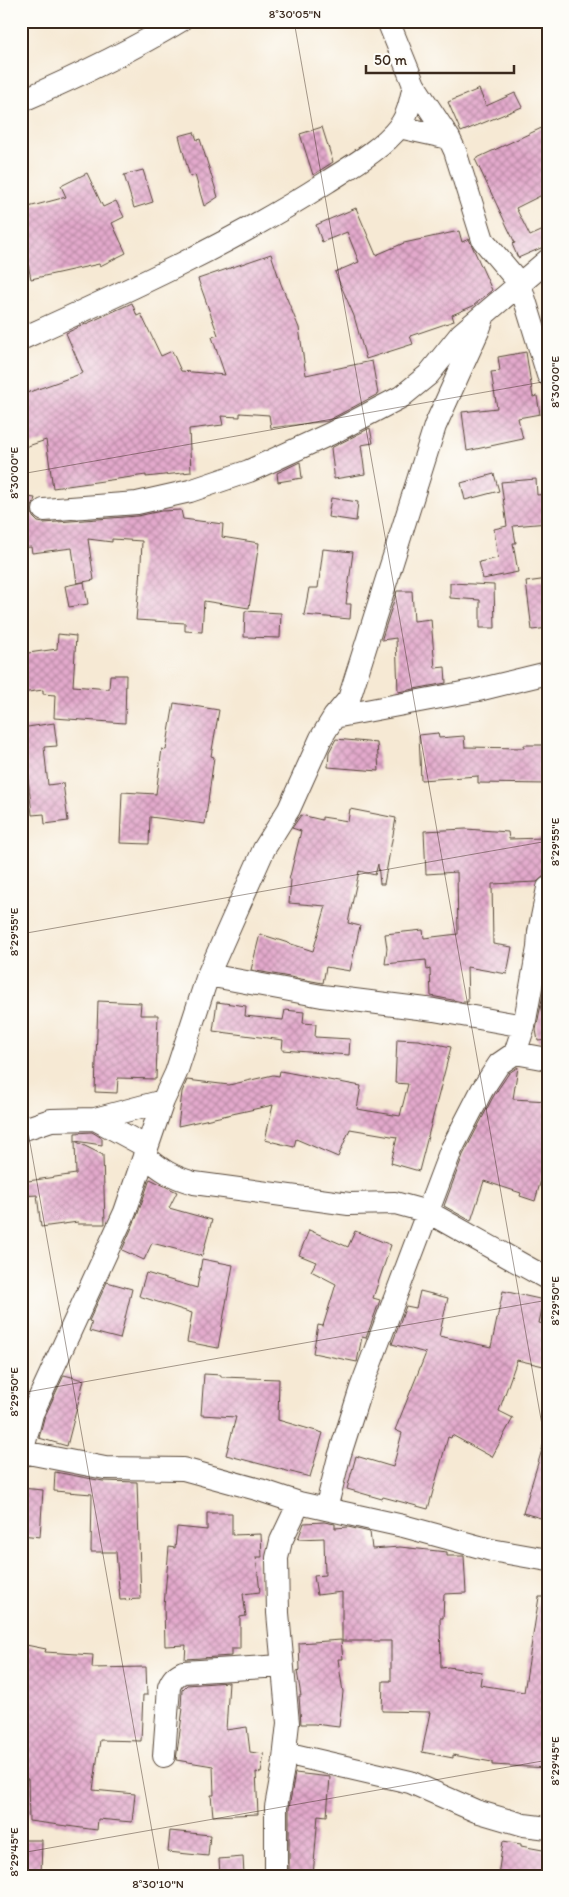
<svg xmlns="http://www.w3.org/2000/svg" width="569" height="1897" font-family="Itim,sans-serif">
	<style>
		.building { fill: url(#building-cross-hatch) }
		.lines { fill: none; stroke-linecap: round; stroke-linejoin: round }
		.street-casing { stroke: #574739; stroke-width: 24 }
		.street { stroke: #fff; stroke-width: 22 }
		.ticks { fill: none; stroke: #3b2a1e; stroke-width: 1; stroke-opacity: 0.45 }
		.neatline { fill: none; stroke: #3b2a1e; stroke-width: 2 }
		.ticks-label { font-size: 12px; text-anchor: middle; fill: #3b2a1e }
	</style>
	<defs>
		<pattern id="building-cross-hatch" width="8" height="8" patternUnits="userSpaceOnUse" patternTransform="scale(1.25)"><rect width="8" height="8" fill="#e3a9cc"/><path d="M0 0l8 8M0 8l8-8" fill="none" stroke="#b98aa5"/></pattern>
	</defs>
	<rect width="100%" height="100%" fill="#fdfcf7"/>
	<filter id="ink" filterUnits="userSpaceOnUse"><feTurbulence type="fractalNoise" baseFrequency=".02" numOctaves="2"/><feDisplacementMap in="SourceGraphic" scale="10" xChannelSelector="R" yChannelSelector="G"/><feConvolveMatrix kernelMatrix="1 2 1 2 8 2 1 2 1" color-interpolation-filters="sRGB"/></filter>
	<filter id="wash" filterUnits="userSpaceOnUse"><feTurbulence type="fractalNoise" baseFrequency=".0096" numOctaves="4" result="noise"/><feDisplacementMap in="SourceGraphic" scale="20" xChannelSelector="R" yChannelSelector="G"/><feGaussianBlur stdDeviation="1.12" result="paint"/><feColorMatrix in="noise" values="0 0 0 0 0 0 0 0 0 0 0 0 0 0 0 0 0 1.4 0 .05"/><feComposite in="paint" operator="in"/></filter>
	<g filter="url(#wash)">
		<rect width="100%" height="100%" fill="#f6e9d4"/>
		<g id="blocks">
			<path class="building" d="M479,89L486,106L515,93L522,107L461,132L448,102Z
				M548,125V192L516,208L530,236L548,228V245L518,258L512,244L515,243L475,159Z
				M322,127L333,162L313,175L300,134Z
				M194,132L197,140L200,139L218,197L204,206L195,175L190,177L179,136Z
				M143,170L153,202L134,208L124,175Z
				M87,173L103,207L116,201L124,217L112,223L126,253L100,266L99,264L31,279L25,250L21,251V209L66,197L61,186Z
				M356,208L376,255L404,243L459,231L462,242L469,239L492,290L473,306L452,315L454,321L410,336L413,344L366,359L354,316L335,272L359,262L347,232L322,242L316,225Z
				M271,254L281,284L299,328L306,375L372,361L378,394L327,421L271,428L269,415L240,413V417L221,416L223,425L189,429L191,472L146,477V475L53,488L46,440L25,447L21,437V395L83,373L66,333L132,303L137,316L141,314L161,356L172,351L181,371L225,375L212,337L218,335L198,279Z
				M526,352L533,397L537,396L540,414L518,418L523,439L467,451L462,412L497,408L491,372L500,371L498,357Z
				M370,428L373,443L361,445L365,474L334,479V473L331,448Z
				M300,462L302,478L278,482L277,473Z
				M494,474L499,491L465,500L461,483Z
				M536,479L537,495L548,494V523L513,526L516,543H513L518,572L483,579L479,562L498,558L494,529L507,526L501,482Z
				M21,496L35,498L31,510L33,517L38,522L44,523L138,516L161,511L181,510L183,519L223,524L222,537L259,543L249,608L204,601L202,632L185,631V623L136,620L139,585H140L142,541L112,539V542L88,539L94,580L77,583L72,548L32,553L31,547L21,548Z
				M331,498L358,502L356,521L328,517Z
				M323,549L353,552L346,604H351L350,619L304,615L309,588H318Z
				M548,579V628L532,630L526,582Z
				M84,582L88,604L69,607L65,586Z
				M450,583L494,585L495,628H480V600L450,598Z
				M397,591H412L414,621L431,619L435,668L445,667L446,683L398,692L396,638L382,640V638Z
				M245,611L281,613L280,638L244,637Z
				M58,634L76,636L73,686L109,689L110,675H126L125,723L54,718L55,695L43,694V690L21,693V654L57,649Z
				M174,703L219,710L211,756L214,757L205,824L150,817L149,844L120,843L122,792L156,794L162,749L166,750Z
				M54,723L57,746L44,747L48,785L63,783L68,821L45,824L44,814L32,815L26,760L21,761V728Z
				M438,733L439,738L464,736L465,747L524,748V745H548V784L478,783V776L421,780L419,735Z
				M336,739L377,743L379,771L328,767L329,752Z
				M350,809L396,818L384,884H380L378,864L375,875L359,871L348,923L360,926L350,971L326,967L323,983L251,970L260,934L313,951L326,906L289,903L291,880H289L301,831L292,828L301,815L322,820V817L348,821Z
				M466,829L508,832L509,839L544,838L545,875L537,882L492,884L493,944L512,947L507,974L467,967L468,1002H463L431,996L430,969L427,970L426,960L385,964L387,948L385,934L423,930L424,938L458,934L457,872L426,874L424,831Z
				M548,993V1040L538,1041L536,1030L543,994Z
				M98,1001L141,1003L140,1015H158L156,1079L118,1078L117,1093L95,1092Z
				M217,1002L246,1006L245,1016L283,1020L285,1010L304,1012L303,1023L316,1024L315,1037L350,1039L349,1055L282,1050L283,1040L213,1031Z
				M397,1039L418,1040L451,1047L419,1171L391,1163L397,1137L350,1129L338,1157L296,1139L294,1147L265,1140L273,1105L178,1126L182,1092L187,1080L229,1085L273,1075L279,1076L280,1071L361,1086L357,1109L400,1116L408,1084L395,1083Z
				M518,1067L513,1099L548,1101V1155L535,1201L520,1196L521,1193L484,1181L471,1221L444,1206L463,1155L493,1097L509,1073Z
				M92,1132L102,1138V1145L75,1141V1133Z
				M75,1141L103,1155L105,1224H78V1222L41,1227L37,1195L21,1196V1182L76,1174Z
				M150,1179L177,1192L169,1208L212,1220L202,1256L152,1243L144,1260L122,1250L137,1216Z
				M309,1230L348,1247L355,1231L391,1245L373,1298L380,1300L366,1338L362,1337L357,1362L313,1353L318,1325L323,1326L336,1284L311,1271L316,1262L299,1255Z
				M202,1259L233,1265L218,1348L187,1342L192,1313L139,1296L146,1273L197,1288Z
				M107,1282L132,1289L120,1339L89,1331L92,1322L89,1321Z
				M420,1291L448,1298L439,1336L491,1347L503,1291L544,1300L539,1323L548,1325V1367L517,1360L499,1411L513,1418L492,1457L452,1435L451,1438L448,1437L428,1509L383,1497L382,1499L347,1489L356,1456L393,1467L402,1433L395,1430L426,1353L392,1344L406,1306L416,1308Z
				M204,1374L221,1375V1377L279,1379L278,1420L323,1433L310,1477L226,1455L236,1417L201,1415Z
				M64,1375L84,1380L67,1446L39,1438L44,1418Z
				M544,1443H548V1520L523,1513Z
				M55,1472L103,1481L137,1482L141,1599L120,1600L116,1552H91L92,1494L54,1491Z
				M21,1488L43,1490L40,1537L21,1535Z
				M207,1513H232V1535L261,1534L262,1557H256L260,1592L243,1594L246,1616L240,1617V1649H231V1656L185,1659L186,1645L165,1646L164,1606L169,1547L175,1548L177,1527L207,1530Z
				M324,1522L335,1524V1528L348,1527L370,1532L372,1549L400,1547L447,1552V1556H464L466,1593L444,1594L443,1618H440L441,1668L448,1667L482,1672L480,1685L524,1692L539,1597H548V1768L492,1765V1762L453,1755V1758L422,1752L430,1712L382,1711L383,1681H391V1641H342V1592L317,1595L314,1576L325,1575L324,1538L298,1539L304,1523Z
				M341,1640L343,1659H338L343,1692L339,1727L314,1724H301L299,1696H301L297,1671L300,1670L299,1643Z
				M21,1644L46,1649L45,1652L93,1655L92,1668L146,1667L147,1695H143L141,1741L100,1740L93,1790L135,1794L132,1822L98,1819L97,1830L29,1821L28,1779L21,1778Z
				M229,1682L226,1730L247,1727L250,1752L264,1754L261,1773L256,1772L258,1814L213,1816L211,1795H214L213,1766L176,1760L183,1708H181L182,1690L187,1685Z
				M295,1773L330,1777L327,1816L318,1815L313,1876H289V1808Z
				M170,1831L210,1835L208,1856L168,1852Z
				M21,1840H42L41,1876H21Z
				M503,1841L521,1844V1846L548,1851V1876H498Z
				M243,1857L244,1875L220,1876L219,1859Z"/>
		</g>
	</g>
	<g filter="url(#ink)">
		<use href="#blocks" fill-opacity="0" stroke="#574739" stroke-width="1"/>
		<g class="lines">
			<g class="street-casing">
				<path id="street" d="M388,21L414,85L449,138L455,151L483,240L520,284L548,375
					M21,101C76,77 129,52 180,21
					M399,127L449,138
					M21,339C125,292 231,244 327,182C350,167 382,149 399,127C408,116 411,99 414,85
					M44,510L137,503L190,491L249,471L332,433L401,397L417,384L428,375L461,334L548,260
					M334,717L478,690L548,673
					M208,975L322,996L434,1010L524,1026
					M515,1053L548,1059
					M95,1119L147,1147
					M21,1130L51,1120L95,1119L163,1101
					M144,1155C161,1170 172,1177 194,1183L349,1204L395,1203L428,1212L548,1279
					M23,1452L105,1468L183,1469L260,1490L299,1503L403,1526L491,1550L548,1560
					M21,1457L32,1414L125,1212L163,1101L176,1073L208,975L264,849L289,809L321,738L334,717L349,699L435,426L479,329L484,315
					M326,1509L339,1457L361,1388L451,1150L482,1090L499,1064L515,1053L524,1026L538,948L539,932L548,888
					M285,1753L410,1782L476,1811L524,1825L548,1828
					M164,1756L169,1687C172,1679 175,1676 183,1672L282,1666
					M276,1876V1807L283,1768L288,1723L278,1613L277,1558L281,1541L299,1503"/>
			</g>
			<use href="#street" class="street"/>
		</g>
	</g>
	<path class="ticks" d="M294,21L548,1459M21,474L548,381M21,934L548,841M21,1092L160,1876M21,1393L548,1300M21,1853L548,1760"/>
	<rect width="569" height="1897" fill="none" stroke="#fdfcf7" stroke-width="55"/>
	<path d="M366 65v8h148v-8" fill="none" stroke="#3b2a1e" stroke-width="2.5"/>
	<text x="374" y="65" font-size="15" fill="#3b2a1e" stroke="#fdfcf7" stroke-width="4" paint-order="stroke">50 m</text>
	<rect x="28" y="28" width="514" height="1842" class="neatline"/>
	<g class="ticks-label">
		<text x="295" y="18">8°30'05"N</text>
		<text transform="translate(555 382) rotate(-90)" y="4">8°30'00"E</text>
		<text transform="translate(14 473) rotate(-90)" y="4">8°30'00"E</text>
		<text transform="translate(555 842) rotate(-90)" y="4">8°29'55"E</text>
		<text transform="translate(14 932) rotate(-90)" y="4">8°29'55"E</text>
		<text transform="translate(555 1301) rotate(-90)" y="4">8°29'50"E</text>
		<text transform="translate(14 1392) rotate(-90)" y="4">8°29'50"E</text>
		<text transform="translate(555 1761) rotate(-90)" y="4">8°29'45"E</text>
		<text transform="translate(14 1852) rotate(-90)" y="4">8°29'45"E</text>
		<text x="158" y="1888">8°30'10"N</text>
	</g>
</svg>
